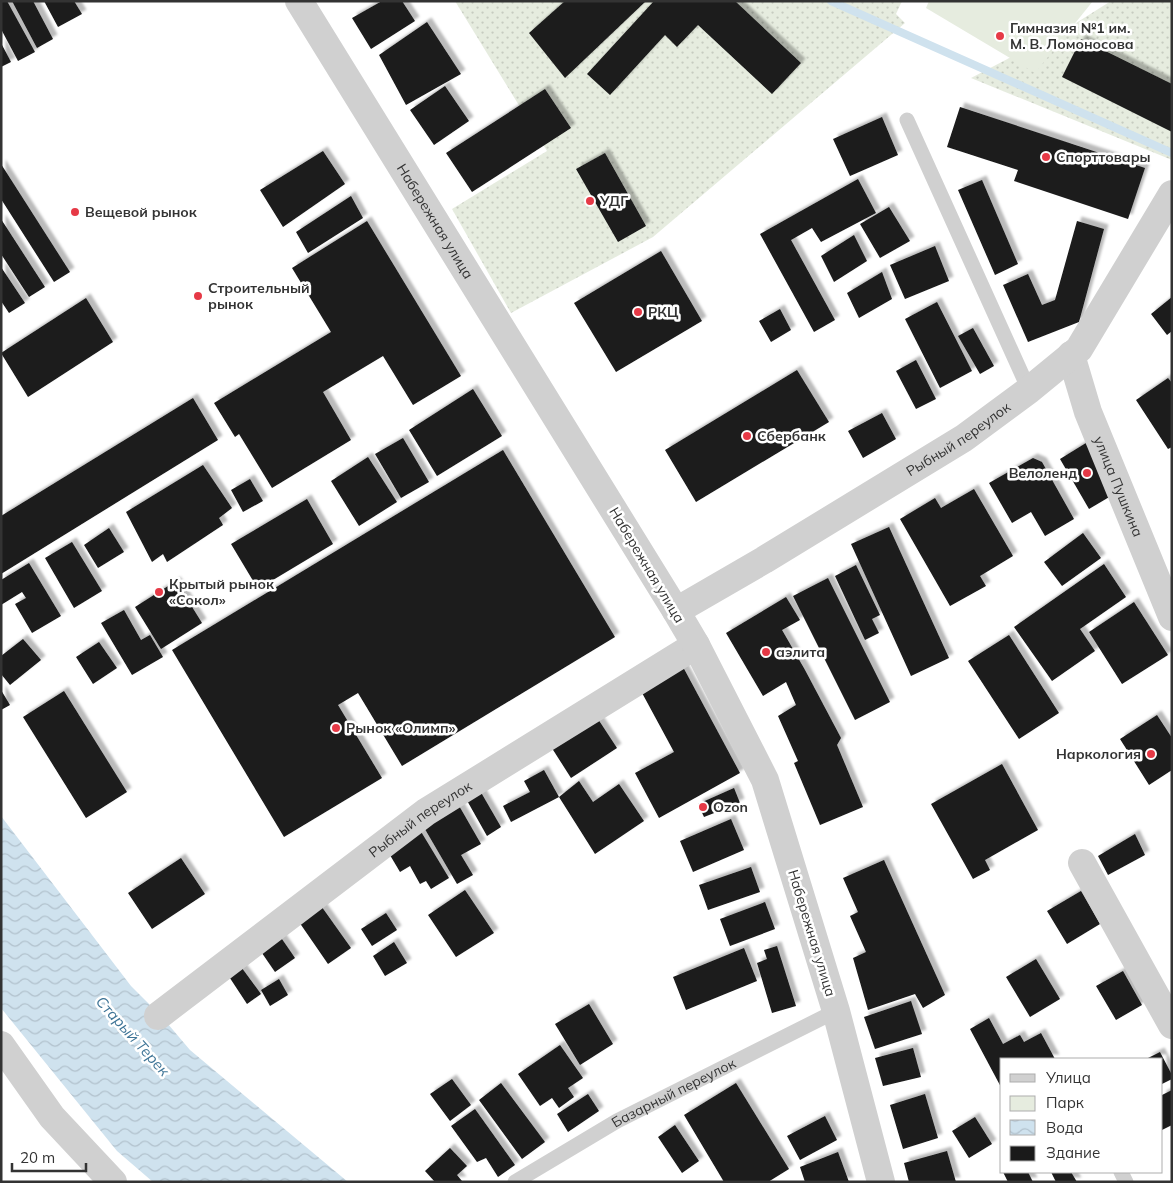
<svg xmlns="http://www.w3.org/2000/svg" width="1173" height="1183" font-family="Mulish,sans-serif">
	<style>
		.green { fill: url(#green-dots) }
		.pitch { fill: #e6ecdf }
		.water { fill: url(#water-waves) }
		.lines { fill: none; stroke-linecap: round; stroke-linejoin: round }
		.stream { stroke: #cfe2ee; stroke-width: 8 }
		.building { fill: #1a1a1a; filter: url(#shadow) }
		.service { stroke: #d0d0d0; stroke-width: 15 }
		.minor { stroke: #d0d0d0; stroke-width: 28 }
		.tertiary { stroke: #d0d0d0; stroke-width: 28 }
		.poi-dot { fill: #e63946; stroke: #fff; stroke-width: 2 }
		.labels { text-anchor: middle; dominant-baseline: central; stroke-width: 5; stroke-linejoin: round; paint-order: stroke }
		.poi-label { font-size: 14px; font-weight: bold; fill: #333; stroke: #fff; text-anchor: start }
		.street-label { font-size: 14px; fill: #333; stroke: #fff }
		.water-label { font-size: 15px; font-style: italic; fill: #3f7597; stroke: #fff }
	</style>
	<defs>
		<pattern id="green-dots" width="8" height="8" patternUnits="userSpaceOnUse" patternTransform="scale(1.25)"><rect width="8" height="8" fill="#e6ecdf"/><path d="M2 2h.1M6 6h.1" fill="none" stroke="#c6cbc0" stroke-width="1.8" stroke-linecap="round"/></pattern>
		<pattern id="water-waves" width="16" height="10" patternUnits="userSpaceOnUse" patternTransform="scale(1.25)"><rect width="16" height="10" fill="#cfe2ee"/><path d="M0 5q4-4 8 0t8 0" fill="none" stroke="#b2c2cd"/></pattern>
		<filter id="shadow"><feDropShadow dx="4.5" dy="-4.5" stdDeviation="1" flood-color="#0004"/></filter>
	</defs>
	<rect width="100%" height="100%" fill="#fff"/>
	<path class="green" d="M455,1H902L896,14L905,23L653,237L511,313L452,209L547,151Z
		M1111,1H1172V160L971,78L1076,23Z"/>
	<path class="pitch" d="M929,1H1093L1035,73L926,8Z"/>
	<path class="water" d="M1,816L131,986L162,1017L190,1050L348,1182H153L117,1151L1,1008Z"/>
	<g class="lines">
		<path class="stream" d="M831,1L1172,153"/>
	</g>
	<path class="building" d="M1,1H7L35,52L18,61L1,29Z
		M12,1H33L53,39L37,48Z
		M44,1H74L82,14L58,27Z
		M382,1H402L415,21L371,49L352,18Z
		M565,1H646L565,78L529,33Z
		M654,1H735L801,63L772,94L698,25L677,47L665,35L610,95L587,74Z
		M427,22L461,74L406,105L379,55Z
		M1081,39L1172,84V132L1062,77Z
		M1,43L11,62L1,67Z
		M445,86L469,121L434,145L410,110Z
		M545,89L571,128L472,192L446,153Z
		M960,107L1145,168L1128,219L1014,181L1018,170L947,147Z
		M882,117L898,155L850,176L833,139Z
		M323,151L345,184L283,227L260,190Z
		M605,153L646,226L618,242L576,169Z
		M1,164L70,272L54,282L1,199Z
		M858,179L876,213L821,242L812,228L791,240L835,320L814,332L760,234Z
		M982,180L1018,264L995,275L958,190Z
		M351,196L363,218L308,253L296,232Z
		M889,207L910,241L880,258L860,224Z
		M1,219L45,287L29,297L1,254Z
		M367,221L461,376L413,405L383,356L323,392L351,440L272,488L239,434L235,437L214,403L331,332L292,268Z
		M1077,221L1104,229L1079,322L1028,342L1003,285L1028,274L1042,305L1055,300Z
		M854,235L867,261L834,282L821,256Z
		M935,246L949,281L905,299L890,265Z
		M661,251L702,321L616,372L574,303Z
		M1,267L25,303L9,313L1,301Z
		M882,272L892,299L859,318L847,293Z
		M1172,297V331L1167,335L1151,314Z
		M86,298L113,342L28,397L1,353Z
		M937,302L972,371L940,388L905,319Z
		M780,309L791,330L771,342L759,321Z
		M973,328L994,366L980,374L958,336Z
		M916,360L936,399L916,409L896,371Z
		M797,370L829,422L696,502L665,450Z
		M1168,378L1172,383V447L1168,449L1136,400Z
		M473,389L502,436L437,476L409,430Z
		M193,398L218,440L1,574V516Z
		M882,413L896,439L863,458L848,431Z
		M403,438L429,482L401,498L375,454Z
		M1086,443L1116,493L1089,509L1060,459Z
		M503,450L615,637L402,766L358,693L338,705L382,778L284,837L172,650Z
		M368,457L397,502L359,526L331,481Z
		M1033,458L1042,462L1074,519L1045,536L1031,512L1012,523L989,483Z
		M203,465L232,508L219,518L223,525L167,562L163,554L152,562L126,512Z
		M250,479L263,501L243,512L231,490Z
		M974,489L1013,556L980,576L986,586L950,606L900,519L935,498L941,508Z
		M307,499L333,544L258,589L231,544Z
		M889,527L949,658L911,676L851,544Z
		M109,528L124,552L98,568L84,545Z
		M1083,533L1101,558L1062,586L1044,562Z
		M72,542L102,591L74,608L45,558Z
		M29,563L61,616L32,633L15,604L26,598L22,592L1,605V580Z
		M1104,564L1126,597L1080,629L1095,651L1052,681L1014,627Z
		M856,565L880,615L872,619L879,633L865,640L835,576Z
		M828,578L890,702L855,720L793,596Z
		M176,581L202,623L161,649L135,607Z
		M786,597L800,620L782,630L805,670L841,738L837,745L863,807L820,825L794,763L798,761L778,716L796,705L786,682L763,696L726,633Z
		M1134,602L1168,655L1122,684L1089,632Z
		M124,610L141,640L150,635L163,657L132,675L101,623Z
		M1009,635L1059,713L1019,739L968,661Z
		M23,639L41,660L10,685L1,674V656Z
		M99,642L117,668L93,684L76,657Z
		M683,667L740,773L659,818L635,773L674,752L641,691Z
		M1,690L10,705L1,710Z
		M64,691L127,792L86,818L23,717Z
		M594,713L617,748L571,778L548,742Z
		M1157,715L1172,738V770L1149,785L1120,739Z
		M1002,764L1038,830L985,860L990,870L973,879L931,804Z
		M544,770L559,797L579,781L593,802L619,784L644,821L595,854L559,797L511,822L503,806L530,792L524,781Z
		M734,788L740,803L704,817L698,804Z
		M479,789L501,827L487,836L465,797Z
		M458,804L481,844L461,855L473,875L457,884L422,824Z
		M731,819L744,850L693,872L680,841Z
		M420,830L449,878L431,889L426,881L420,884L410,866L400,872L387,850Z
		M1135,834L1145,855L1108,875L1098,856Z
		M181,858L205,894L152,929L128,893Z
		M884,860L945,995L923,1008L915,994L868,1010L853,958L866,952L850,916L858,912L843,878Z
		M751,867L760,892L708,910L699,885Z
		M465,890L494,933L456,957L428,915Z
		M1081,891L1100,924L1067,944L1047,911Z
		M765,902L775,929L730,946L720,919Z
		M319,903L351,948L328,964L297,919Z
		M386,913L397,930L372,946L361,929Z
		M273,926L295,958L275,972L253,940Z
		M394,942L407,963L385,976L373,956Z
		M777,946L796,1006L772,1013L757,963L767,959L764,950Z
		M744,948L757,981L686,1010L673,977Z
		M1036,959L1060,999L1030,1017L1006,977Z
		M236,960L261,994L247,1004L224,969Z
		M1123,971L1142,1005L1116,1020L1096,986Z
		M279,979L288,995L270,1006L261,990Z
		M911,1001L922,1034L875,1049L864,1017Z
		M589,1004L613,1044L580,1065L555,1024Z
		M989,1018L1003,1044L1020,1035L1024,1042L1041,1033L1055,1059H1002V1089L970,1029Z
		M560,1045L583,1078L568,1088L574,1097L559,1108L552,1098L540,1106L518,1074Z
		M913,1048L921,1077L883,1086L875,1058Z
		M1160,1052L1172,1075V1079L1162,1084V1059H1146Z
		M452,1079L471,1105L450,1121L430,1094Z
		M501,1083L545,1142L522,1159L479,1100Z
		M736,1083L789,1169L768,1182H724L684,1115Z
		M1172,1090V1125L1162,1130V1095Z
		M588,1094L599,1111L568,1132L557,1114Z
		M925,1094L938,1138L903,1149L890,1105Z
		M475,1109L515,1165L498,1177L486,1158L477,1162L451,1126Z
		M825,1116L837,1140L800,1160L787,1136Z
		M975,1117L992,1144L969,1158L952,1131Z
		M675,1125L699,1161L682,1173L658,1137Z
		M450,1148L467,1166L457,1175L462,1181L435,1182L425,1171Z
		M947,1151L956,1182H909L904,1163Z
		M838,1152L849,1182H805L800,1167Z
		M1003,1172H1028L1033,1182H1008Z
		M1051,1172H1071L1077,1182H1056Z"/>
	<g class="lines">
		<g class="service">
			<path d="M907,120L1029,390"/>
			<path d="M1121,1172L1126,1182"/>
			<path id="s1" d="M515,1182L617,1121L836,1011"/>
		</g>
		<g class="minor">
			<path id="s2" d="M299,1L676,611"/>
			<path id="s3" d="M1071,355L1088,412L1172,617"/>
			<path d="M1082,863L1172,1025"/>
			<path id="s4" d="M158,1016L426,812L696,645"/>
			<path d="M1,1045L52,1117L113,1182"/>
		</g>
		<path class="tertiary" id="s5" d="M881,1182L836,1011L765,780L696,645L676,611L764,560L964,438L1029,390L1079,349L1172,194"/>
	</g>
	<g class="poi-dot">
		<circle cx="1000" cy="36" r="5"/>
		<circle cx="1046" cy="157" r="5"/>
		<circle cx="590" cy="201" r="5"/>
		<circle cx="75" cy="212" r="5"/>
		<circle cx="198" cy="296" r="5"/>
		<circle cx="638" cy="312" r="5"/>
		<circle cx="747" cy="436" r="5"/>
		<circle cx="1087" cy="473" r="5"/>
		<circle cx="159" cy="592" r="5"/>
		<circle cx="766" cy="652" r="5"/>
		<circle cx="336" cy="728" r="5"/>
		<circle cx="1151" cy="754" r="5"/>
		<circle cx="703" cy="807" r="5"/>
	</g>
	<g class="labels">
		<g class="poi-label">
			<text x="1010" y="28">Гимназия №1 им.<tspan x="1010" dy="16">М. В. Ломоносова</tspan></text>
			<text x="1056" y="157">Спорттовары</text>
			<text x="600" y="201">УДГ</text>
			<text x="85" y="212">Вещевой рынок</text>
			<text x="208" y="288">Строительный<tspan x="208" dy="16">рынок</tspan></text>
			<text x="648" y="312">РКЦ</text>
			<text x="757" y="436">Сбербанк</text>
			<text x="1077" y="473" text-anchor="end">Велоленд</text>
			<text x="169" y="584">Крытый рынок<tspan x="169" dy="16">«Сокол»</tspan></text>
			<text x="776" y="652">аэлита</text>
			<text x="346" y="728">Рынок «Олимп»</text>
			<text x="1141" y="754" text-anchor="end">Наркология</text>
			<text x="713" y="807">Ozon</text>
		</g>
		<g class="street-label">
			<text stroke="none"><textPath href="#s2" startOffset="259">Набережная улица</textPath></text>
			<text stroke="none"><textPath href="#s5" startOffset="940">Рыбный переулок</textPath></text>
			<text stroke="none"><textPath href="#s3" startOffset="140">улица Пушкина</textPath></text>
			<text transform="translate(647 565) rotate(59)">Набережная улица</text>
			<text stroke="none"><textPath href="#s4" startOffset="328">Рыбный переулок</textPath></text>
			<text transform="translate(812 933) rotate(73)">Набережная улица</text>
			<text stroke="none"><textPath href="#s1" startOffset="182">Базарный переулок</textPath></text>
		</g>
		<g class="water-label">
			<text transform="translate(133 1036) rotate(48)">Старый Терек</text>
		</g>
	</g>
	<rect width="1173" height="1183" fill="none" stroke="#333333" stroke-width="5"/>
	<rect x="1000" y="1058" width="162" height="115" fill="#ffffff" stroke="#adadad"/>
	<rect x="1010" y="1074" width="25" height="8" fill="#d0d0d0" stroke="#adadad"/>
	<text x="1046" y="1083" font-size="15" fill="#333333">Улица</text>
	<rect x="1010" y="1096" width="25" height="15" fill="#e6ecdf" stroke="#adadad"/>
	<text x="1046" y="1108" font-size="15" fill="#333333">Парк</text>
	<rect x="1010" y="1120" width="25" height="15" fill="url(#water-waves)" stroke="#adadad"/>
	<text x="1046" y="1133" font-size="15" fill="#333333">Вода</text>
	<rect x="1010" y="1146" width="25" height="15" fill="#1a1a1a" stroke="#adadad"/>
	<text x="1046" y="1158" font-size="15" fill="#333333">Здание</text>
	<path d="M12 1163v8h74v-8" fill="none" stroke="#333333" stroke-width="2.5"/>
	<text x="20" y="1163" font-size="15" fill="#333333" stroke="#ffffff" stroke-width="4" paint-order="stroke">20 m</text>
</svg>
